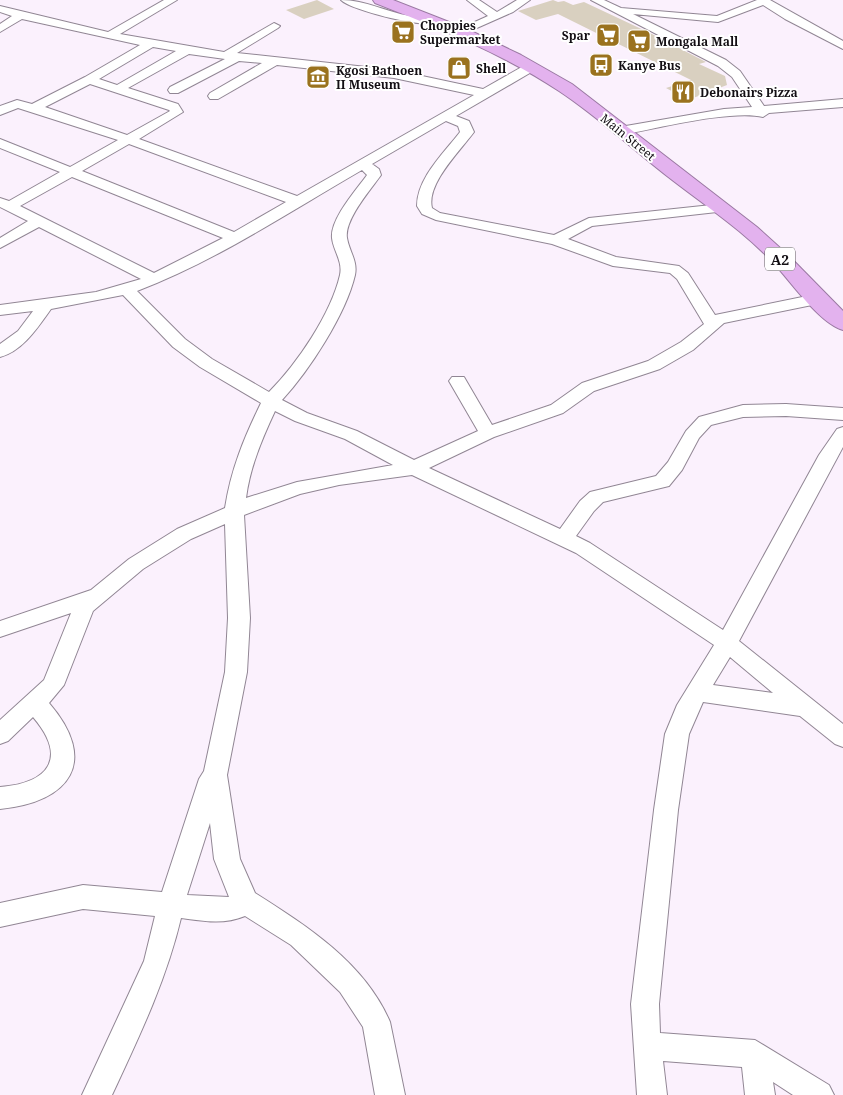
<svg xmlns="http://www.w3.org/2000/svg" width="843" height="1095" font-family="'Noto Serif',serif">
	<style>
		.building { fill: #d9d0c0 }
		.lines { fill: none; stroke-linecap: round; stroke-linejoin: round }
		.minor-casing { stroke: #918694; stroke-width: 2 }
		.highway-casing { stroke: #9a79a2; stroke-width: 2 }
		.minor { fill: #fff; fill-rule: evenodd }
		.highway { fill: #e3b2ee; fill-rule: evenodd }
		.labels { text-anchor: middle; dominant-baseline: central; stroke-width: 4; stroke-linejoin: round; paint-order: stroke }
		.far-poi-label { font-size: 12px; font-weight: bold; fill: #130f14; stroke: #fff; text-anchor: start }
		.far-street-label { font-size: 12px; fill: #130f14; stroke: #fff }
		.shield { fill: #fff; stroke: #5a575a; stroke-width: 1 }
		.shield-label { font-size: 14px; font-weight: bold; fill: #130f14 }
	</style>
	<rect width="100%" height="100%" fill="#fbf1fd"/>
	<path class="building" d="M317,0L334,9L304,19L286,10Z
		M553,0L558,2L564,1L573,5L584,2L650,33L706,62L699,64L725,76L727,85L688,100L666,88L691,80L558,14L536,20L518,11Z"/>
	<g class="lines">
		<g class="minor-casing">
			<path id="minor" d="M164,0H177L120,34L224,52L274,23L280,26L278,28L237,53L394,70L483,89L527,64H535V70L456,116L469,121L474,132C460,151 426,184 432,208L440,213L554,235L589,218L721,204L726,205L728,208L726,211L592,226L568,239L616,257L679,266L688,273L715,315L817,294L825,299L817,304L724,323L693,350L660,369L594,391L563,413L494,437L429,468L560,529L580,501L590,492L656,476L668,462L686,431L699,417L743,405L786,404L843,408V420L786,416L743,417L711,425L699,438L682,470L669,486L603,502L594,511L576,536L590,543L723,630L819,455L837,429L843,427V447L739,641L843,724V747L835,744L800,716L703,702L689,734L678,810L659,1004L660,1033L755,1040L829,1085L834,1095H793L773,1082L775,1095H745L742,1067L663,1061L667,1095H637L631,1004L654,810L665,734L677,705L714,645L576,553L412,475L339,485L300,494L244,515L250,618L247,672L227,775L240,859L255,893C307,926 365,963 390,1022L405,1095H375L363,1027L340,992L291,945L245,916C224,925 203,921 181,918C166,981 139,1037 112,1095H82L144,961L155,916L83,909L0,927V903L83,885L162,892L199,779L204,771L225,672L228,618L225,524L191,539L143,569L93,611L64,685L49,703C99,761 71,802 0,809V787C49,783 68,758 33,717L8,741L0,744V720L44,680L71,613L0,637V621L91,590L129,559L177,529L225,508C231,469 244,438 261,403L200,367L173,347L123,295L51,309C38,327 23,351 0,357V344L18,331L33,311L0,315V305L96,292L141,279L39,227L0,248V238L28,221L0,207V198L9,201L60,172L0,148V139L70,167L118,140L18,108L0,115V106L17,100L32,104L85,77L140,45L22,19L0,32V24L12,16L0,12V6L108,32ZM153,47L176,51L117,85L99,79ZM189,54L225,59L170,87L168,90L170,93H178L239,61L262,63L210,93L208,96L210,99H218L277,65L394,78L474,95L297,196L139,139L183,112L178,104L128,88ZM90,84L169,110L170,111L127,135L45,107ZM446,121L458,126L460,132C444,153 417,178 417,206L422,214L436,220L552,244L613,266L670,273L677,279L704,324L681,342L648,361L582,383L551,405L492,425L464,377H452L449,381L478,431L414,460L357,431L307,413L282,400C309,371 346,314 355,275C358,261 349,251 347,238C344,220 371,189 381,175L379,169L372,164ZM129,144L286,202L234,232L82,171ZM362,170L367,175C357,189 330,219 332,238C333,250 343,261 340,275C331,314 297,364 269,392L212,359L185,339L137,291C216,261 289,212 362,170ZM72,177L223,238L154,273L20,206ZM275,411L295,421L345,439L393,465L297,482L246,498C250,467 262,439 275,411ZM730,657L773,693L713,685ZM210,823L214,859L229,897L187,895Z
				M341,0C366,0 386,12 410,16C419,17 434,14 441,21C431,31 350,10 341,0Z
				M467,0H479L497,12L517,0H530L513,12L461,35L457,34V30L488,16Z
				M591,0H604L621,8L717,16L757,0H770L843,41V49L785,19L763,5L718,22L633,14L726,60L740,71L764,106L843,99V107L769,113L763,117C732,109 655,129 620,135L615,134L613,131L615,128L620,127L724,109L752,107L732,77L718,66Z"/>
		</g>
		<g class="highway-casing">
			<path id="highway" d="M373,0H393L467,29L521,55L572,84L757,227L788,255L843,311V330C821,324 793,285 778,268C746,232 704,205 667,176C631,148 597,116 559,91C502,53 438,28 375,3Z"/>
		</g>
		<use href="#minor" class="minor"/>
		<use href="#highway" class="highway"/>
	</g>
	<defs>
		<g id="supermarket-square" transform="scale(1.25)"><rect x="-9" y="-9" width="18" height="18" rx="4" fill="#9a721e" stroke="#fff"/><path d="M-6-5.5h2.5l.6 2H6L4.5 2H-2.5L-4.4-4H-6ZM-1.5 3.2a1.3 1.3 0 1 0 .1 0ZM3 3.2a1.3 1.3 0 1 0 .1 0Z" fill="#fff"/></g>
		<g id="bus-square" transform="scale(1.25)"><rect x="-9" y="-9" width="18" height="18" rx="4" fill="#9a721e" stroke="#fff"/><path d="M-5-6H5V4H4V6H2V4H-2V6H-4V4H-5ZM-3.5-4V0h7V-4ZM-3.5 1.2v1.5H-2V1.2ZM2 1.2v1.5H3.5V1.2Z" fill="#fff"/></g>
		<g id="shop-square" transform="scale(1.25)"><rect x="-9" y="-9" width="18" height="18" rx="4" fill="#9a721e" stroke="#fff"/><path d="M-5-2.5h2.3a2.7 3.5 0 0 1 5.4 0H5L5.5 6h-11ZM-1.5-2.5h3a1.5 2.3 0 0 0-3 0Z" fill="#fff"/></g>
		<g id="museum-square" transform="scale(1.25)"><rect x="-9" y="-9" width="18" height="18" rx="4" fill="#9a721e" stroke="#fff"/><path d="M0-6L6-3V-2H-6V-3ZM-5-1h2V3h-2ZM-1-1h2V3h-2ZM3-1h2V3H3ZM-6 4H6V6H-6Z" fill="#fff"/></g>
		<g id="restaurant-square" transform="scale(1.25)"><rect x="-9" y="-9" width="18" height="18" rx="4" fill="#9a721e" stroke="#fff"/><path d="M-5-6h1v4h1v-4h1v4h1v-4h1v5L-1.5 .5V6h-2V.5L-5-1ZM5-6V6H3V1.5H1.5Q1.5-4 5-6Z" fill="#fff"/></g>
	</defs>
	<g fill-rule="evenodd">
		<use href="#supermarket-square" x="403" y="32"/>
		<use href="#supermarket-square" x="608" y="35"/>
		<use href="#supermarket-square" x="639" y="41"/>
		<use href="#bus-square" x="601" y="65"/>
		<use href="#shop-square" x="459" y="68"/>
		<use href="#museum-square" x="318" y="77"/>
		<use href="#restaurant-square" x="683" y="92"/>
	</g>
	<g class="labels">
		<g class="far-poi-label">
			<text x="420" y="25">Choppies<tspan x="420" dy="14">Supermarket</tspan></text>
			<text x="590" y="35" text-anchor="end">Spar</text>
			<text x="656" y="41">Mongala Mall</text>
			<text x="618" y="65">Kanye Bus</text>
			<text x="476" y="68">Shell</text>
			<text x="336" y="70">Kgosi Bathoen<tspan x="336" dy="14">II Museum</tspan></text>
			<text x="700" y="92">Debonairs Pizza</text>
		</g>
		<g class="far-street-label">
			<text transform="translate(628 137) rotate(39)">Main Street</text>
		</g>
		<rect class="shield" x="765" y="247.5" width="30" height="23" rx="4"/>
		<g class="shield-label">
			<text x="780" y="259">A2</text>
		</g>
	</g>
</svg>
